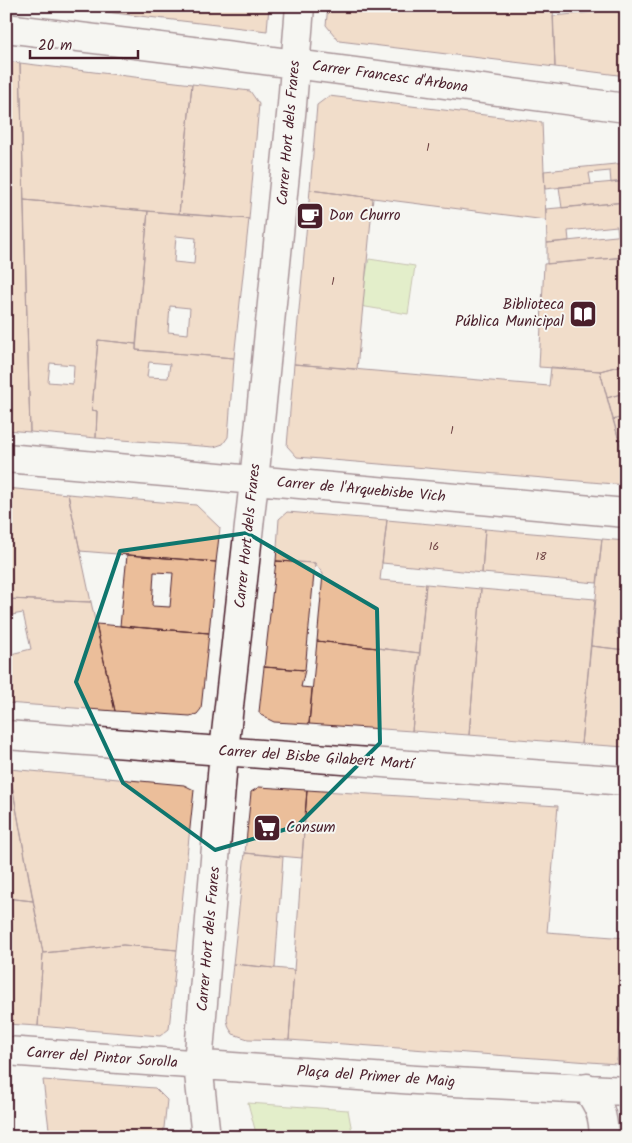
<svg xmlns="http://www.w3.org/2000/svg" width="632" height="1143" font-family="Kalam,sans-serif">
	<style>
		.green { fill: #cde59a; stroke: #8c8262 }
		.building { fill: #ebbe9a; stroke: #4a1f2b; fill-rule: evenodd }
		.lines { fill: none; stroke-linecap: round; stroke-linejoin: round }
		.minor-casing { stroke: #4a1f2b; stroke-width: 31 }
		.minor { stroke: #f6f6f2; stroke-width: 28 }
		.marked { fill: none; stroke: #0f766e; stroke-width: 4; stroke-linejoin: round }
		.labels { text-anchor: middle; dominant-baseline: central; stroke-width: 4; stroke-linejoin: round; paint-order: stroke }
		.number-label { font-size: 12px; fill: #724747 }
		.street-label { font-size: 15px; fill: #4a1f2b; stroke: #f6f6f2 }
		.poi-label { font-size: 15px; fill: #4a1f2b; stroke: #f6f6f2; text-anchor: start }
	</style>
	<rect width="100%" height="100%" fill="#f6f6f2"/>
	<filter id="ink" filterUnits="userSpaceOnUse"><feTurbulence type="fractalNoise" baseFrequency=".02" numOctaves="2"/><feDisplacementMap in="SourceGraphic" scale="10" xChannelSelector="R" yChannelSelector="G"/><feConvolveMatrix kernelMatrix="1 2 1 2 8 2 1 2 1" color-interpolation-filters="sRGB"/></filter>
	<g filter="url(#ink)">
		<path class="green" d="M369,259L415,266L408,314L360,306Z
			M248,1103L348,1110L353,1137H257Z"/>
		<path class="building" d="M63,6H269L267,31L63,7Z
			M328,6H553L555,67L339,41L326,25Z
			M598,6H626V9L598,11Z
			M626,9V76L555,67L553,16Z
			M6,61L20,63L30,432L6,430Z
			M20,63L192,84L179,214L24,200Z
			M192,84L250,91L259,104L249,219L179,214Z
			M329,96L542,122L546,220L310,190L317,105Z
			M626,163V181L611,183L610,171L589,173L591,184L545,189L544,171Z
			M626,181V202L562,208L559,187Z
			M310,190L373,198L357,369L294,364Z
			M24,200L148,211L136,344L98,340L92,410L97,411L96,438L30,432ZM50,363L74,365L73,384L48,382Z
			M626,202V235L618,236L617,226L568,231L569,241L547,243L546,209Z
			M148,211L249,219L234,358L136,350ZM176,236L196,238L194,264L174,262ZM170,306L190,308L188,334L168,332Z
			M626,235V257L547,264V243Z
			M626,257V364L600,371L539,367L544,264Z
			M98,340L136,344V350L234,358L228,437L223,444L214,447L96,438L97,411L92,410ZM149,362L170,364L168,378L147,377Z
			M294,364L549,386L551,367L600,371L626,466V485L297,457L287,446Z
			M626,364V377L620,379L624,393L607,398L600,371Z
			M624,393L626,397V416L613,420L607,398Z
			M626,416V437L619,440L613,420Z
			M626,437V458L624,459L619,440Z
			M6,488L68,494L91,602L6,599Z
			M68,494L196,505L220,528L216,562L80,551Z
			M287,512L387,520L380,580L426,584L420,653L317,641L323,574L315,563L276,561L279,519Z
			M387,520L485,529L482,573L382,563Z
			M485,529L602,539L597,583L482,573Z
			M602,539L626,541V606L621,605L617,634L626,635V650L591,646Z
			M127,555L216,562L209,633L120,626ZM154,572L173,573L170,607L152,606Z
			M276,561L315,563L305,670L264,667Z
			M426,584L481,589L469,735L412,731Z
			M481,589L595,599L581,744L469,735Z
			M6,599L91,602L115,711L6,703V652L7,655L31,649L23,613L6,616Z
			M96,624L209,633L201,709L197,714L190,716L115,711Z
			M317,641L420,653L412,731L309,724Z
			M591,646L626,650V747L581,744Z
			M264,667L305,670L301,687L312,688L309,724L274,722L268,719L261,715L259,712Z
			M6,769H9L33,901L6,898Z
			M9,769L184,785L194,790L177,950L123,945L43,953Z
			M259,787L307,790L302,858L245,853L251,792Z
			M307,790L558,806L547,932L626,938L617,1064L289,1040Z
			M245,853L283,857L275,968L233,964Z
			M6,898L33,901L43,953L38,1026L6,1024Z
			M626,944V1065L617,1064Z
			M123,945L177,950L169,1029L160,1036L38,1026L43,953Z
			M233,964L294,970L289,1040L248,1039L233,1034L229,1028L227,1020Z
			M43,1080L155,1088L167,1100L163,1137H50Z"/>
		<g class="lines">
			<g class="minor-casing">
				<path id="minor" d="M6,28L257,59L626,108
					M6,458L626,513
					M6,735L626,781
					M6,1051L416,1080L626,1091
					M587,1088C600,1107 603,1114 604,1137
					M206,1137L198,1065L202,1015L224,751L254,481L292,105L300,6"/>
			</g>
			<use href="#minor" class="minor"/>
		</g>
	</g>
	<path d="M0 0H632V1143H0ZM247,533L377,609L380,743L297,826L215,850L123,783L76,682L120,551Z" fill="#f6f6f2" fill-opacity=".55" fill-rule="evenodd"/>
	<path class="marked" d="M247,533L377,609L380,743L297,826L215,850L123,783L76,682L120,551Z"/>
	<defs>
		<g id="cafe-square" transform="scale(1.4375)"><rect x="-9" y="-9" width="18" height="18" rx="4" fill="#4a1f2b" stroke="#f6f6f2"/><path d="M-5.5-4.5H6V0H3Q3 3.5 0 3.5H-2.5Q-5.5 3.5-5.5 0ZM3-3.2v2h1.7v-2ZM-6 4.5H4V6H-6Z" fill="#fff"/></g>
		<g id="library-square" transform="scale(1.4375)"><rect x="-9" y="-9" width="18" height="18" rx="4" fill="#4a1f2b" stroke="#f6f6f2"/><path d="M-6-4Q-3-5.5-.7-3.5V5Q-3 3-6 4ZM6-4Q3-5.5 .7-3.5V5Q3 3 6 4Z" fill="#fff"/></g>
		<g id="supermarket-square" transform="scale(1.4375)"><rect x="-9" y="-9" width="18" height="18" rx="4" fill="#4a1f2b" stroke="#f6f6f2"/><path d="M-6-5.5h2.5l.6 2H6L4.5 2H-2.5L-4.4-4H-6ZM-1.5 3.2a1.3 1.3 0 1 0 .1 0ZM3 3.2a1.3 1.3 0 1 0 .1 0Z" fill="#fff"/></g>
	</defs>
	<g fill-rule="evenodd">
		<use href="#cafe-square" x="310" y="216"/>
		<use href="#library-square" x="583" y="314"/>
		<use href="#supermarket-square" x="267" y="828"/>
	</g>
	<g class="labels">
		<g class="number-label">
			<text x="428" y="147">1</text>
			<text x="333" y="281">1</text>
			<text x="452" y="430">1</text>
			<text x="434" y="546">16</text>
			<text x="541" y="556">18</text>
		</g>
		<g class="street-label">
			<text transform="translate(390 77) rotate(8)">Carrer Francesc d'Arbona</text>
			<text transform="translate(289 133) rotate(-85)">Carrer Hort dels Frares</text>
			<text transform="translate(361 490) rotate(5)">Carrer de l'Arquebisbe Vich</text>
			<text transform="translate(248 536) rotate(-84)">Carrer Hort dels Frares</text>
			<text transform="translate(316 758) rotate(4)">Carrer del Bisbe Gilabert Martí</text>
			<text transform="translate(209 939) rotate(-85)">Carrer Hort dels Frares</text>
			<text transform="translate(102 1058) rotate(4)">Carrer del Pintor Sorolla</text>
			<text transform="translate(376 1077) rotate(4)">Plaça del Primer de Maig</text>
		</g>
		<g class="poi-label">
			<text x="329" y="216">Don Churro</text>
			<text x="564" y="305" text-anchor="end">Biblioteca<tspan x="564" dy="17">Pública Municipal</tspan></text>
			<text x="286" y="828">Consum</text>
		</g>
	</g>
	<rect width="632" height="1143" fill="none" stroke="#f6f6f2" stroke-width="25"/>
	<rect x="12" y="12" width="607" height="1118" fill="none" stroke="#4a1f2b" stroke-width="2" filter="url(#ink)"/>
	<path d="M30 50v8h108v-8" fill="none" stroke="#4a1f2b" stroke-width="2.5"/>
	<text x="38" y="50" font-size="15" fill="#4a1f2b" stroke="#f6f6f2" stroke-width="4" paint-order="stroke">20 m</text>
</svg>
